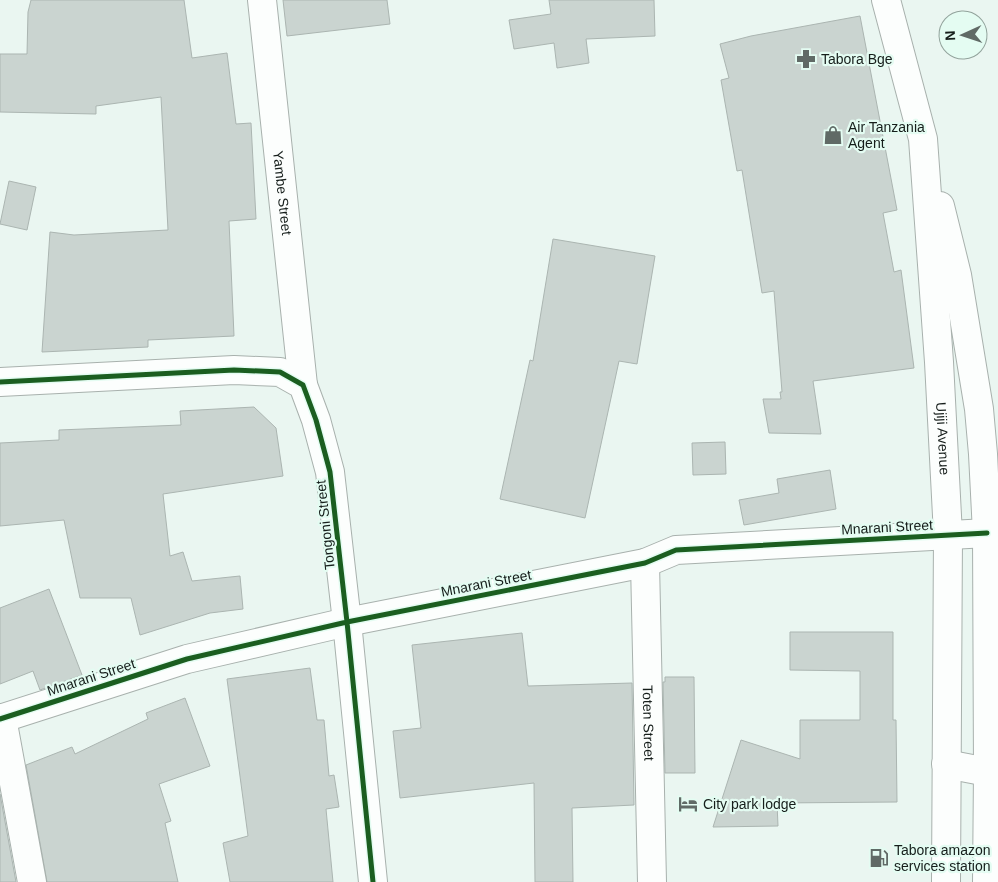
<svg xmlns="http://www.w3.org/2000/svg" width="998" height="882" font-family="Arial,sans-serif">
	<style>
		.building { fill: #cad4d0; stroke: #abb5b1 }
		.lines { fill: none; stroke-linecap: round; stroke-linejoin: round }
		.minor-casing { stroke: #a8b1ad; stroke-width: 30 }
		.highway-casing { stroke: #a8b1ad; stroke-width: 30 }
		.minor { stroke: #fcfefd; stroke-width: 28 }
		.highway { stroke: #fcfefd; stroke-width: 28 }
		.cycleway-casing { stroke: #e4fcf2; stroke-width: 8 }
		.cycleway { stroke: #1b5e20; stroke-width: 5 }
		.labels { text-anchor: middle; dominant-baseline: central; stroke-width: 4.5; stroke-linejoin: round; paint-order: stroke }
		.poi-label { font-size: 14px; fill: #161e1b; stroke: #e4fcf2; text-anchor: start }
		.street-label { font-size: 14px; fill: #161e1b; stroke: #e4fcf2 }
	</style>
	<rect width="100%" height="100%" fill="#eaf6f1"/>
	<path class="building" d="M31,0H184L192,58L227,53L236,124L251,123L256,219L229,221L234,336L148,340V347L42,352L50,232L74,235L168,230L161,97L96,106V114L0,112V54H27L28,12Z
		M283,0H387L390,24L287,36Z
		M549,0H654L655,36L586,39L589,63L557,68L554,43L514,49L509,20L551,14Z
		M860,16L897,210L883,213L894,272L901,270L914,368L813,381L821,434L769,433L763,399H781L780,392H782L774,291L762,293L742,170L737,171L721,80L729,78L720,44L751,36Z
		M9,181L36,187L27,230L0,224Z
		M553,239L655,256L637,364L619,361L585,518L500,499L530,360L533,361Z
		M254,407L276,428L283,476L163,494L170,556L183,552L192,581L240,576L243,609L210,613L140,635L131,598H80L64,520L0,526V443L59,440V430L181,425L180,411Z
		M725,442L726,474L693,475L692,443Z
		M830,470L836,509L744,525L739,500L779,493L777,479Z
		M49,589L82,675L40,690L33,671L0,684V608Z
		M790,632H893V720H896L897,802L777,803L778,826L713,827L741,740L800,759V720H860V671L790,670Z
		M522,633L528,686L632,683L634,805L572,808L573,882H535L534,783L400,798L393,731L421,728L412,645Z
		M310,668L317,720H324L329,776L334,775L339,807L326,809L333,882H230L223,843L248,836L227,679Z
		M665,677H694L695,773H665L663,682H665Z
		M185,698L210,766L159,784L171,821L165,823L178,882H47L26,765L72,747L75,754L148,719L146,713Z
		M0,794L16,882H0Z"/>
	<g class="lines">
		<g class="minor-casing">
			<g id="minor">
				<path id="s1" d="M262,0L303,385"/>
				<path d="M0,382L234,370L280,372L303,385L316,420L330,472L347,622L373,882"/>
				<path id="s2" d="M645,563L652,882"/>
				<path d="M2,718L32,882"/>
				<path d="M0,719L187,659L347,622L645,563L676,550L987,533"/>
				<path d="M946,764L998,774"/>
			</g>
		</g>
		<g class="highway-casing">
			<g id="highway">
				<path id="s3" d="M886,0L923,139L939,362L948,535L946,882"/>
				<path d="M940,206L957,275L979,409L983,454L987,533L988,771L987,882"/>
			</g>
		</g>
		<use href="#minor" class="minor"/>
		<use href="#highway" class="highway"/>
		<g class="cycleway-casing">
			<path id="cycleway" d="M0,382L234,370L280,372L303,385L316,420L330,472L347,622L373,882
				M0,719L187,659L347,622L645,563L676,550L987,533"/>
		</g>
		<use href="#cycleway" class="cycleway"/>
	</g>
	<defs>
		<g id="pharmacy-bare" transform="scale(1.5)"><path d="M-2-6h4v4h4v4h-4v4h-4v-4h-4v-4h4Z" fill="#606a66" stroke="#e4fcf2" stroke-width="2.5" paint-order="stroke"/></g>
		<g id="shop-bare" transform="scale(1.5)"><path d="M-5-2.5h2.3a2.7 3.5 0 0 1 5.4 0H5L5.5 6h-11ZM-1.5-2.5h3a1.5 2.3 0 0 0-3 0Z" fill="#606a66" stroke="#e4fcf2" stroke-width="2.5" paint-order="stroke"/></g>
		<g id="hotel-bare" transform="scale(1.5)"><path d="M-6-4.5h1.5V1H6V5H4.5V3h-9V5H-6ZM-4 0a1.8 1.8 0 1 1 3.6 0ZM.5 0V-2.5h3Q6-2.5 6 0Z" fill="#606a66" stroke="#e4fcf2" stroke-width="2.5" paint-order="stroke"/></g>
		<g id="fuel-bare" transform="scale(1.5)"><path d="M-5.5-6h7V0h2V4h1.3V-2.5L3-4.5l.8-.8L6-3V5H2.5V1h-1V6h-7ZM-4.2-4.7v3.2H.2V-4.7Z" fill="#606a66" stroke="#e4fcf2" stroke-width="2.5" paint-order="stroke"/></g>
	</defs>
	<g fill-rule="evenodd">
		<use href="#pharmacy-bare" x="806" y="59"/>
		<use href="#shop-bare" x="833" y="135"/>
		<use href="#hotel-bare" x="688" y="804"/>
		<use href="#fuel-bare" x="879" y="858"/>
	</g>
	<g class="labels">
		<g class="poi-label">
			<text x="821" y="59">Tabora Bge</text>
			<text x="848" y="127">Air Tanzania<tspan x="848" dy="16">Agent</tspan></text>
			<text x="703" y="804">City park lodge</text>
			<text x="894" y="850">Tabora amazon<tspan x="894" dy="16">services station</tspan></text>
		</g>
		<g class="street-label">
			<text stroke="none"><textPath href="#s1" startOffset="194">Yambe Street</textPath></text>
			<text stroke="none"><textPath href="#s3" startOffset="444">Ujiji Avenue</textPath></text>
			<text transform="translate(325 525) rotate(-96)">Tongoni Street</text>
			<text transform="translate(887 527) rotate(-3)">Mnarani Street</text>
			<text transform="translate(486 583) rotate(-11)">Mnarani Street</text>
			<text transform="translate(91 677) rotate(-18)">Mnarani Street</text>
			<text stroke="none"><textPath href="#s2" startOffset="160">Toten Street</textPath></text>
		</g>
	</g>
	<g transform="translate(963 35) rotate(267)"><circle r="24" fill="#e4fcf2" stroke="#92a39c"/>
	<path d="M0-4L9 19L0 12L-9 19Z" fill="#606a66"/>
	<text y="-8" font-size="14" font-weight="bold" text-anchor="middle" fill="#161e1b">N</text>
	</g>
</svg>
